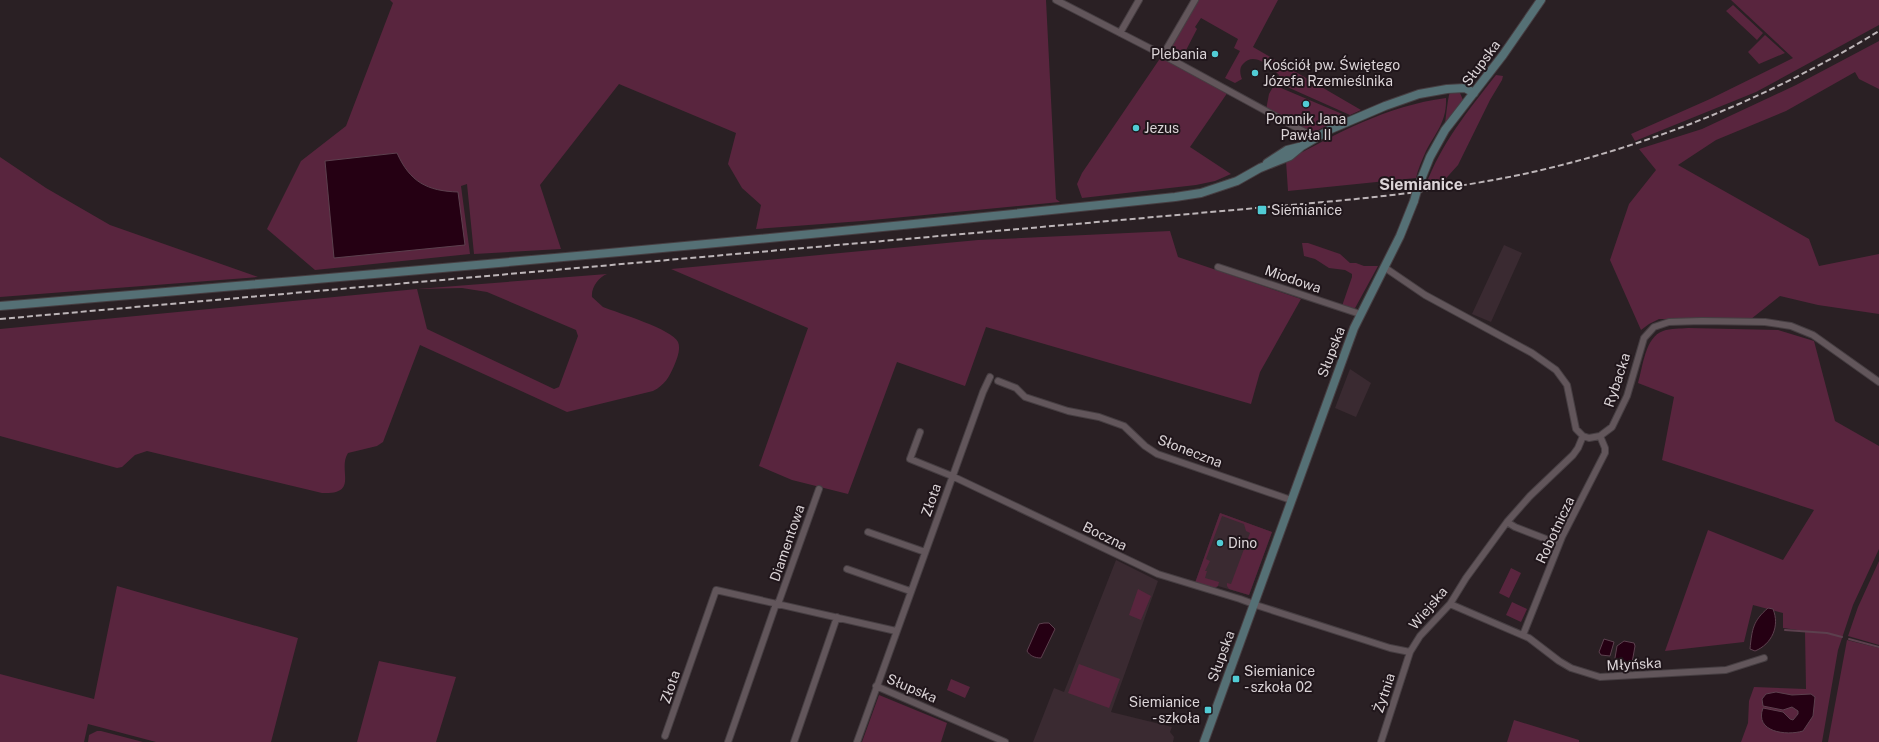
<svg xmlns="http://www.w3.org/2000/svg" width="1879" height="742" font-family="'Public Sans',sans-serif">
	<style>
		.built { fill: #3a2a31 }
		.green { fill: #59253e; fill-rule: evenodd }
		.water { fill: #250013; stroke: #5c404e }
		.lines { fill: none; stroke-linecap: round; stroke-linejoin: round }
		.stream { stroke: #5c404e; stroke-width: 2 }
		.street-casing { stroke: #463e42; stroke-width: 8 }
		.secondary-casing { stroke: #463e42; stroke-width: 10 }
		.street { stroke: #62565b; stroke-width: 6 }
		.secondary { stroke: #557075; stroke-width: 8 }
		.rail { stroke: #bdb5b8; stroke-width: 2; stroke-dasharray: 6 3; stroke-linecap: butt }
		.secondary-bridge-casing { stroke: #463e42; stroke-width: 10; stroke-linecap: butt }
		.secondary-bridge { stroke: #557075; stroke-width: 8 }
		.poi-dot { fill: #51ccd5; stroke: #20161b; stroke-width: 1.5 }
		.labels { text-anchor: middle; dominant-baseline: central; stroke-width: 4; stroke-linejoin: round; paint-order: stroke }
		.poi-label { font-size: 14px; fill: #dbd4d7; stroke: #20161b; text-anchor: start }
		.street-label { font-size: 14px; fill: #dbd4d7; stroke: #20161b }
		.quarter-label { font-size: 16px; font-weight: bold; fill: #dbd4d7; stroke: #20161b }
	</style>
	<rect width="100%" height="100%" fill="#2a2024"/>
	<path class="built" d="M1504,245L1522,253L1491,322L1472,314Z
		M1350,369L1371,383L1356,417L1335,408Z
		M1220,513L1272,532L1249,595L1218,586L1216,588L1195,583Z
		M1116,560L1158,581L1111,712L1172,727L1170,732L1174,737L1173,742H1033L1054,688L1064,692Z"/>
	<path class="green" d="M390,0H1046L1056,199L1060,202L862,221L756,229L761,205L742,188L728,164L736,133L619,84L540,185L561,249L474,254L467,184L461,186L470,254L315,270L267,229L301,161L346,126L393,3Z
		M1198,0H1278L1253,47L1361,110L1350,115L1276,82L1279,75C1271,67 1254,51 1243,64C1239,68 1240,74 1242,79L1235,83L1225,78L1240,51L1234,48L1238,39L1201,18L1195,27L1197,29L1183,56L1169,49Z
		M1731,0H1879V25L1756,92L1635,141L1631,134L1710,99L1793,58Z
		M1733,5L1763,33L1757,40L1726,11Z
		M1765,35L1785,53L1759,64L1748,52Z
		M1879,41V89L1859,79L1855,72L1786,111L1716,140L1678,165L1809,239L1819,266L1879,254V314L1818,305L1780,296L1751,319H1659L1649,324L1641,330L1610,260L1629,204L1656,170L1639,149L1702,129L1796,85Z
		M1161,57L1228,92L1190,147L1231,174L1215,181L1196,185L1082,198L1077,184L1082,173Z
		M1496,75L1503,76L1502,80L1490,100L1458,165L1440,185L1425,187C1442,142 1467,112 1496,75Z
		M1274,85L1347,116L1312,133L1266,110L1269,94Z
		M1450,92L1460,93L1463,100L1445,124C1446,117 1448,96 1450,92Z
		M1446,98C1447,121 1436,132 1426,151C1422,160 1418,169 1416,178L1288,191L1286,161C1338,133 1386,106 1446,98Z
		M0,157L46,188L110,225L258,277L0,297Z
		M1170,231L1178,257L1301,299L1260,372L1251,404L986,327L965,386L897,362L848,494L792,480L759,466L808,328L671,269L978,240Z
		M1302,243H1308L1340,254L1350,263H1356L1364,266H1378L1354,310L1342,306L1352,277V274L1345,270L1329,268L1315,259L1304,256Z
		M607,274C599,277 591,287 592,297L603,307C618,313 672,329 678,342C681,349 677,359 674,366C669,377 665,385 653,391L567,412L420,345L383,442L377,446L348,453C337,470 360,495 322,493L147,451L135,455L122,467L117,468L0,436V329L417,289ZM462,288L487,292L576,330L578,336L559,387L554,389L427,329L417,289Z
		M1688,328L1778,330L1814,341L1835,421L1879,446V549L1853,605L1838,650L1822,742H1741L1748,723L1749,701L1754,687L1806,689L1805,631L1783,628V613L1753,605L1744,642L1665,651L1708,530L1783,560L1814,510L1662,460L1674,397L1638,383C1643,367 1645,337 1663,331C1671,328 1680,329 1688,328Z
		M1220,513L1272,532L1249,595L1229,589L1227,586V583L1231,584L1250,533L1246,531L1244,524L1222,516L1206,559L1210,561L1205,571H1207L1205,578L1219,582L1218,586L1214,588L1195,583Z
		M1879,561V645L1848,636L1858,607Z
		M1511,568L1521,573L1509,598L1499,593Z
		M117,586L298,638L271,742H156L88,724L84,742H0V674L94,699Z
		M1138,589L1151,596L1141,620L1129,615Z
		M1512,602L1527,609L1521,622L1506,615Z
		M1847,640L1879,648V742H1828Z
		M379,661L456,677L436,742H357Z
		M1079,664L1120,679L1109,708L1068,693Z
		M951,679L970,687L965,698L947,690Z
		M879,695L947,723L941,742H862Z
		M1514,720L1579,740V742H1507Z
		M97,731H101L143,742H88L89,735Z"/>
	<path class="water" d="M397,153C410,182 427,191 458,192L465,245L334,258L325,161Z
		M1768,608L1773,609C1780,626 1772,644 1755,651L1750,649C1752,629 1753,621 1768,608Z
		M1044,623H1049L1055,629L1041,658C1035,658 1030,656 1027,651L1039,624Z
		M1604,639L1614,642L1610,656L1601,655L1599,652Z
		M1624,641L1634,643L1635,646L1632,663L1626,669L1619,668L1614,664L1617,646Z
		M1776,692L1792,695L1811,694L1815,697L1813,716L1803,731C1786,736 1754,732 1763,708L1783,712L1790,719L1793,720L1798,714V711L1792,707L1783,710L1763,706L1762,699L1766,694Z"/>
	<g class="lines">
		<path class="stream" d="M1785,630L1827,633L1842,637
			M1849,639L1879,647"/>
		<g class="street-casing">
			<path id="street" d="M1056,0L1163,55L1310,135L1313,140
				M1120,33L1139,0
				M1163,55L1195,0
				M1218,267L1360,314
				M1384,267L1425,295L1532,353L1556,370L1567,385L1576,429L1583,436L1589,438L1600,436L1612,427L1627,396L1644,338L1654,327L1669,322L1702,321L1765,322L1791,326L1813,335L1879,382
				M998,381L1016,388L1025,397L1068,411L1099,417L1124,426L1145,446L1157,454L1291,500
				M920,432L910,459L952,476L1158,574L1240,599L1259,606L1390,648L1410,652L1420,636L1450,604L1466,578L1507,522L1530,496L1573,455L1578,448L1583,436
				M1507,522L1515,527L1559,544
				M868,532L925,552
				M847,569L910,591
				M778,604L819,489
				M1450,604L1529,638L1559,661L1571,668L1600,677L1726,670L1764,658
				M1523,635L1562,537L1605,453V448L1600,436
				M876,686L1005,742
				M665,736L716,590L896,631
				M728,742L776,604
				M794,742L837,617
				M857,742L983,392L990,377
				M1381,742L1410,652"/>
		</g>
		<g class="secondary-casing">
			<path id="secondary" d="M1267,163L1287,150L1299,147
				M1418,187L1430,157L1445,130L1503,55L1541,0
				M0,306C392,273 784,239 1175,197L1201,193L1237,181L1260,168L1290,156L1302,146L1331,129L1385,106L1419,94L1447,89L1465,88L1474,93
				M1204,742L1354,328L1400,236L1414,201"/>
		</g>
		<use href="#street" class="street"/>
		<use href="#secondary" class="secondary"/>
		<path class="rail" d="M0,319L1313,203C1382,197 1451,189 1519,175C1646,148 1769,98 1879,31"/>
		<g class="secondary-bridge-casing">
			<path id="secondary-bridge" d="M1414,201L1418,187"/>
		</g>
		<use href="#secondary-bridge" class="secondary-bridge"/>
	</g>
	<g class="poi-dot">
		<circle cx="1215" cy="54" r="4"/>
		<circle cx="1255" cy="73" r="4"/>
		<circle cx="1306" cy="104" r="4"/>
		<circle cx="1136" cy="128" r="4"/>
		<rect x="1257" y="205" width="10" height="10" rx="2"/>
		<circle cx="1220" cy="543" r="4"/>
		<rect x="1232" y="675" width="8" height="8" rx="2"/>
		<rect x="1204" y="706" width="8" height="8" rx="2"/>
	</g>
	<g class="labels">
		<g class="poi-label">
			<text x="1207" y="54" text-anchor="end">Plebania</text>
			<text x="1263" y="65">Kościół pw. Świętego<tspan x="1263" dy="16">Józefa Rzemieślnika</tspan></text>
			<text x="1306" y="119" text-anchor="middle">Pomnik Jana<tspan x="1306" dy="16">Pawła II</tspan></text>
			<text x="1144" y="128">Jezus</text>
			<text x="1271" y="210">Siemianice</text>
			<text x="1228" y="543">Dino</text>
			<text x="1244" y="671">Siemianice<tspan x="1244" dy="16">- szkoła 02</tspan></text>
			<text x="1200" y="702" text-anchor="end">Siemianice<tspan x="1200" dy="16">- szkoła</tspan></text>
		</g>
		<g class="street-label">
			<text transform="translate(1481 63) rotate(-53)">Słupska</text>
			<text transform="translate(1293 279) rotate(19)">Miodowa</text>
			<text transform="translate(1331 352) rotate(-69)">Słupska</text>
			<text transform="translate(1617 380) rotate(-72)">Rybacka</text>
			<text transform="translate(1190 451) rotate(21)">Słoneczna</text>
			<text transform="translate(931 500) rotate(-70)">Złota</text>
			<text transform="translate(1555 530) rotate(-65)">Robotnicza</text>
			<text transform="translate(1105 536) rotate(26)">Boczna</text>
			<text transform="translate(787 543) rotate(-71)">Diamentowa</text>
			<text transform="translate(1428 608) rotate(-50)">Wiejska</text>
			<text transform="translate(1221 656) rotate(-70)">Słupska</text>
			<text transform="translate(1634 664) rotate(-3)">Młyńska</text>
			<text transform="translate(670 687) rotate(-71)">Złota</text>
			<text transform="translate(912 688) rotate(23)">Słupska</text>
			<text transform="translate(1384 693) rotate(-72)">Żytnia</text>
		</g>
		<g class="quarter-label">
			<text x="1421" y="184">Siemianice</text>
		</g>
	</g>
</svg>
